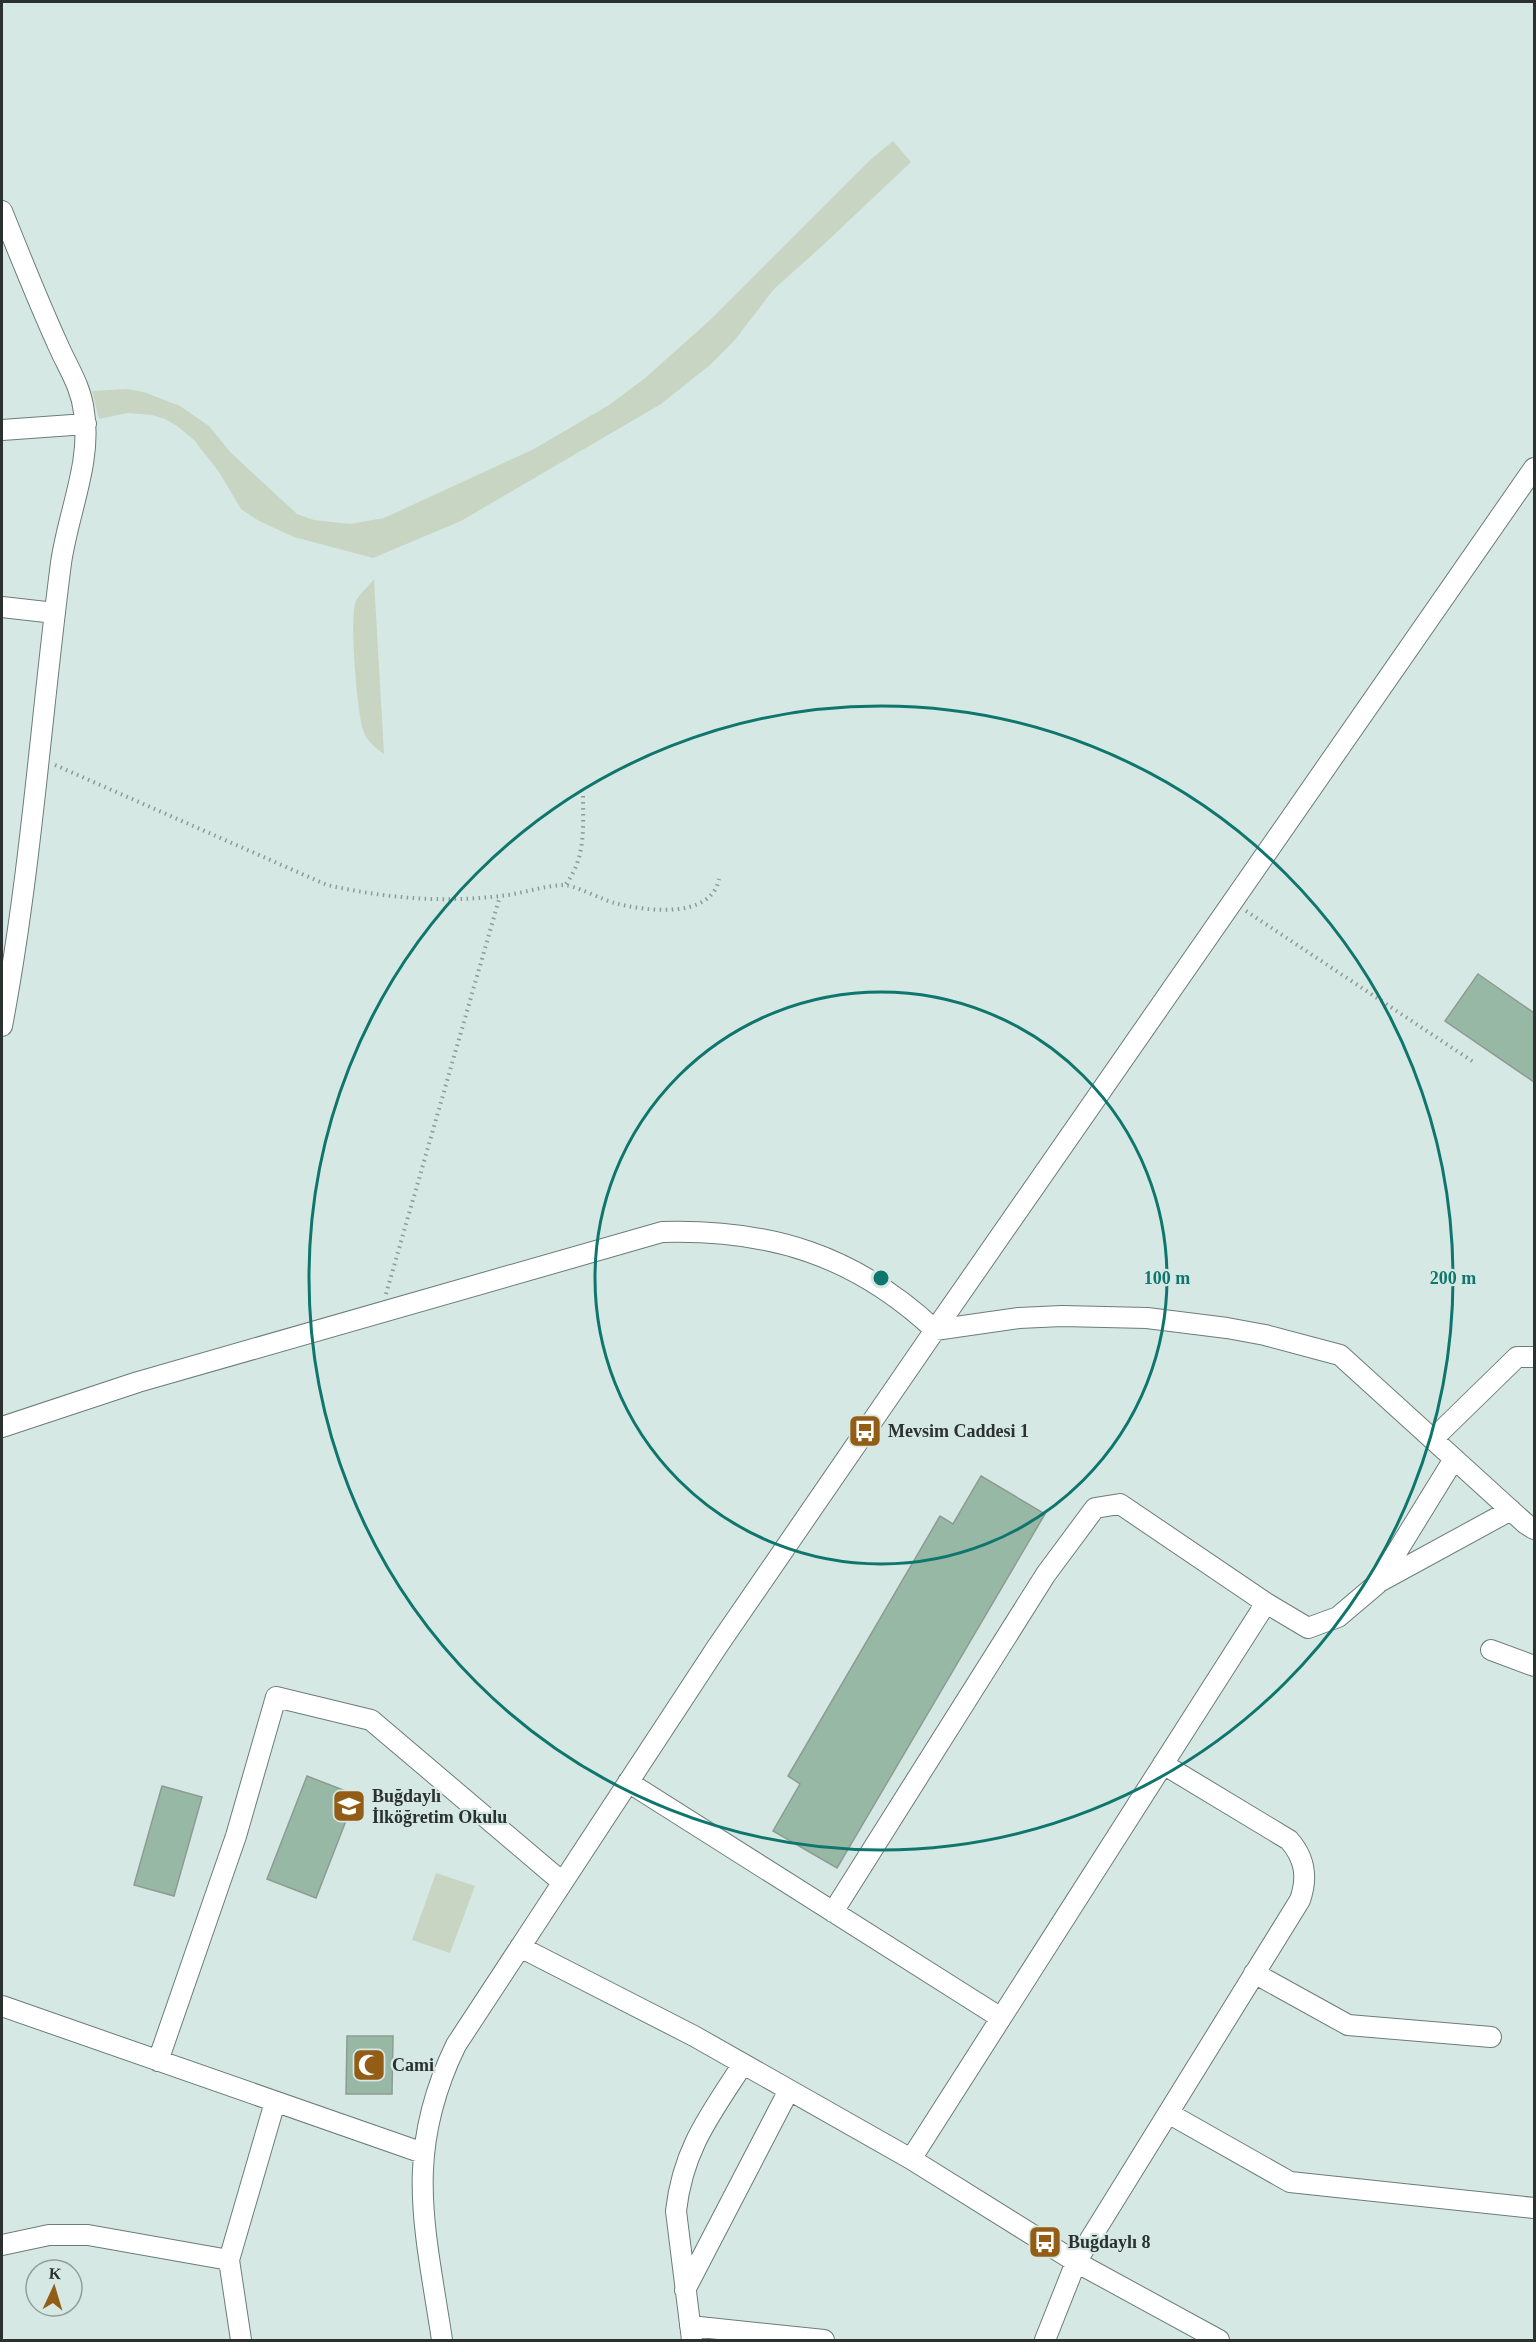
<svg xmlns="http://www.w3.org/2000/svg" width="1536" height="2342" font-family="Georgia,serif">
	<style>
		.green { fill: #c8d5c3 }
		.building { fill: #97b8a5; stroke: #8d9c93; stroke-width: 1.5 }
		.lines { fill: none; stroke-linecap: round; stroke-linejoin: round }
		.minor-casing { stroke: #6b7c79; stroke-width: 22 }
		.path { stroke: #8d9b98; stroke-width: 4; stroke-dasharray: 1.5 4.5; stroke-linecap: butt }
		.minor { stroke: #fff; stroke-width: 20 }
		.ring { fill: none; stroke: #0f766e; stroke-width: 3 }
		.labels { text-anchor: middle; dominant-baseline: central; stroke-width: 4.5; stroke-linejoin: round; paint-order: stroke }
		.poi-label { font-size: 18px; font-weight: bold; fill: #2a3130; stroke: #d5e8e4; text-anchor: start }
		.centre { fill: #0f766e; stroke: #d5e8e4; stroke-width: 3 }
		.ring-label { font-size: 18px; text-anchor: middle; font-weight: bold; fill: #0f766e; stroke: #d5e8e4; stroke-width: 4.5; stroke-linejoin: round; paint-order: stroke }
	</style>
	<rect width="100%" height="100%" fill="#d5e8e4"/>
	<path class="green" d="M893,141L911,162L821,247L774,289L734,341L710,365L661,404L461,521L373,558L294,537L259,521L241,509L219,472L194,440L177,426L165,419L152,415L128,413L99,419L92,391L127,389L144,392L180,406L209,426L231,453L297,514L314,520L350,524L384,518L534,449L609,405L644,379L709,321L870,160Z
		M374,579L384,754C374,747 367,741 363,730C357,712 349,616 356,601C360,593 369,586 374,579Z
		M436,1873L475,1886L450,1953L412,1940Z"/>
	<path class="building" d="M1478,974L1534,1013V1082L1445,1021Z
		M981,1476L1045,1514L837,1868L773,1831L800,1784L788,1776L940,1516L953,1524Z
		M307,1776L356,1795L316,1898L267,1879Z
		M162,1786L202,1797L174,1896L134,1885Z
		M347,2036H393L392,2094H346Z"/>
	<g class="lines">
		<g class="minor-casing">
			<path id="minor" d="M2,211C20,256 38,301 58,345C68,368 81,386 84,412C92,462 68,513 61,563C41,717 31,873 2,1026
				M2,430L86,424
				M2,607L55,613
				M2,1427L138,1382L662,1232C770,1229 855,1255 935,1330L1019,1318L1062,1316L1147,1318L1227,1328L1265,1335L1340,1355L1526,1524L1534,1529
				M1433,1439L1517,1357H1534
				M1379,1582L1511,1510
				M1266,1603L1308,1628L1338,1617L1377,1584L1454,1459
				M1491,1650L1534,1666
				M628,1782L1001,2018
				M833,1912L1046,1574L1095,1508L1120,1504L1266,1603L911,2159
				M520,1947L694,2036L911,2159L1076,2262L1219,2340
				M1254,1973L1348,2025L1491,2037
				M2,2006L423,2153
				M158,2061L236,1836L276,1697L371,1720L562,1882
				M1168,2113L1290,2182L1534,2208
				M2,2245L49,2235H88L229,2260
				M685,2290L789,2090
				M690,2326L824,2340
				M241,2340L229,2260L275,2102
				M442,2340C425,2227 403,2154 456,2045L717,1647L935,1330L1534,468
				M692,2340L676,2211C683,2149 710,2115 743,2064
				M1045,2340L1076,2262L1300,1900C1308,1877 1305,1858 1289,1840L1163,1764"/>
		</g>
		<path class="path" d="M55,765L327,885C385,898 441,903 500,896C521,894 542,886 563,885C572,884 603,900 615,903C644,911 711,920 719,879
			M566,884C586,857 583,828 583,795
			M1246,911L1475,1063
			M386,1294L500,896"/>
		<use href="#minor" class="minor"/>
	</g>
	<g class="ring">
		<circle cx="881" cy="1278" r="286"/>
		<circle cx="881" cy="1278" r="572"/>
	</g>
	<defs>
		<g id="bus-square" transform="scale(1.725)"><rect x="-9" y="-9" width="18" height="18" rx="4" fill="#935d15" stroke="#d5e8e4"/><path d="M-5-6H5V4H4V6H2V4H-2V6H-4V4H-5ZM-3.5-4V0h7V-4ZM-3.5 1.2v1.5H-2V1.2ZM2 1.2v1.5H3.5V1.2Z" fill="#fff"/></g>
		<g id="school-square" transform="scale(1.725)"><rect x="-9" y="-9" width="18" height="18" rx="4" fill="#935d15" stroke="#d5e8e4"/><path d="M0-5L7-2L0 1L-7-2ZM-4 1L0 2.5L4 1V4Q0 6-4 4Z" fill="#fff"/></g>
		<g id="mosque-square" transform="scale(1.725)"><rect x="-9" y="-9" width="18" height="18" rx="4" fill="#935d15" stroke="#d5e8e4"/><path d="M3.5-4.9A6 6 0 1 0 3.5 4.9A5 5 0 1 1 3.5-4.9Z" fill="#fff"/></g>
	</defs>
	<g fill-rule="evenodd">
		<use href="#bus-square" x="865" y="1431"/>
		<use href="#school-square" x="349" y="1806"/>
		<use href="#mosque-square" x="369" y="2065"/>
		<use href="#bus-square" x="1045" y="2242"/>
	</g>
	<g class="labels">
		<g class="poi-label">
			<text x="888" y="1431">Mevsim Caddesi 1</text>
			<text x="372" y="1796">Buğdaylı<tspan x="372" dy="21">İlköğretim Okulu</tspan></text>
			<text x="392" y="2065">Cami</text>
			<text x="1068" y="2242">Buğdaylı 8</text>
		</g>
	</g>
	<circle cx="881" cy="1278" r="9" class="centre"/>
	<g class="ring-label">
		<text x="1167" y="1284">100 m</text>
		<text x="1453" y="1284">200 m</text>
	</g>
	<rect width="1536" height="2342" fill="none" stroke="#2a3130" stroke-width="6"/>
	<g transform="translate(54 2288) rotate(4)"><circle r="28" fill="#d5e8e4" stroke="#919f9c" stroke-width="1.5"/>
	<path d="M0-4.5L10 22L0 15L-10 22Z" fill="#935d15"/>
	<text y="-9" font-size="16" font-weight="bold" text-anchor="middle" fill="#2a3130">K</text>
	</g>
</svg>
